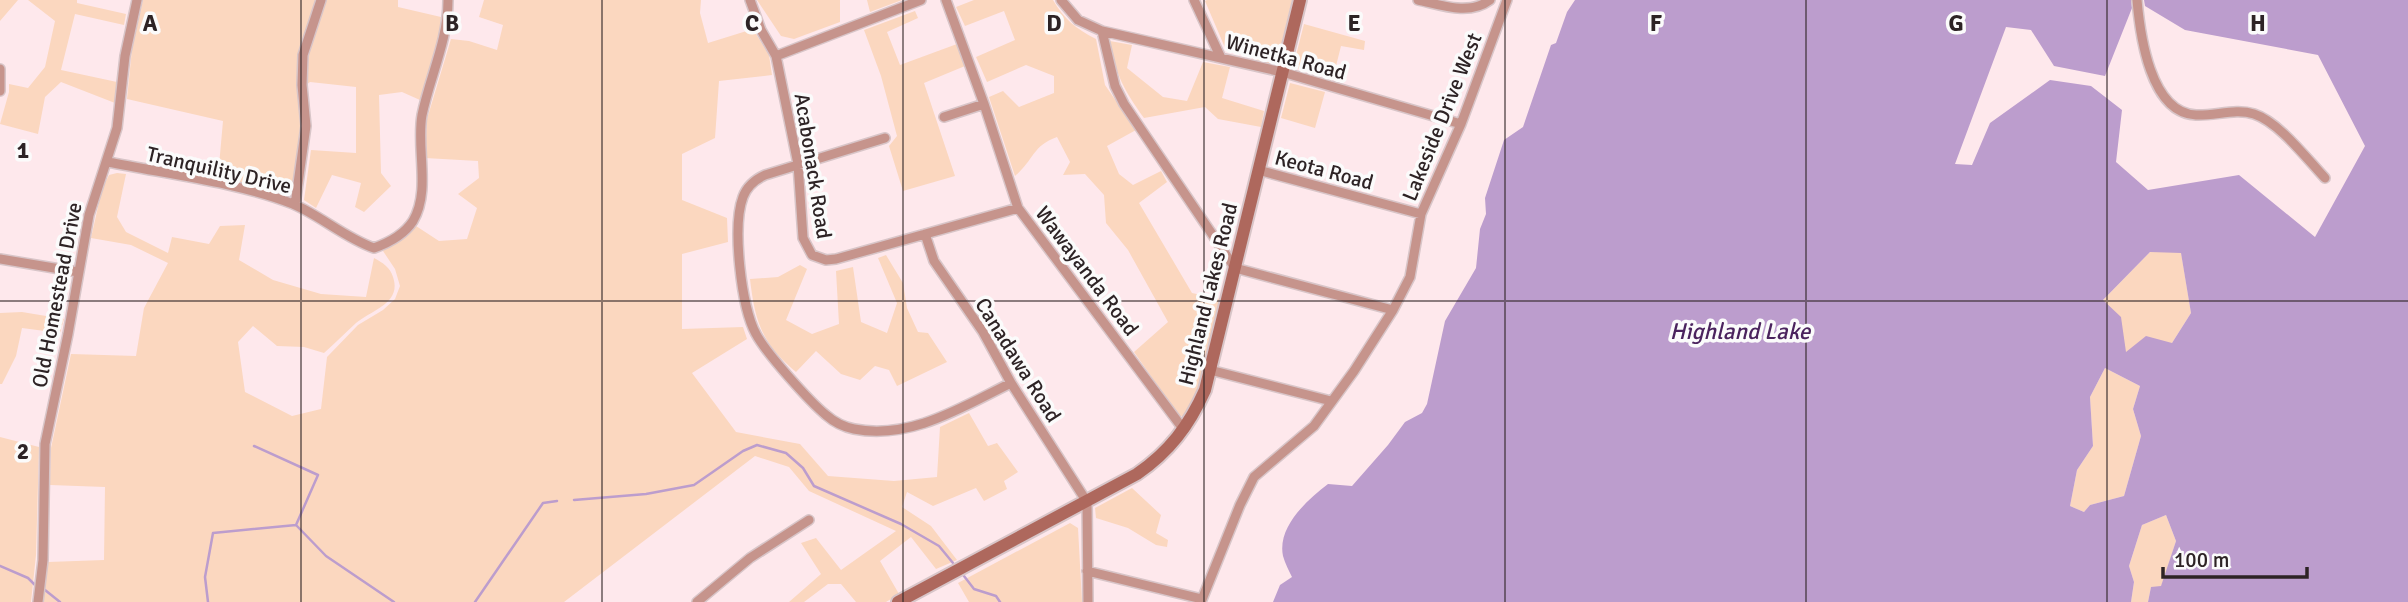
<svg xmlns="http://www.w3.org/2000/svg" width="2408" height="602" font-family="Signika,sans-serif">
	<style>
		.green { fill: #fbd7bf }
		.water { fill: #bc9dcd; fill-rule: evenodd }
		.lines { fill: none; stroke-linecap: round; stroke-linejoin: round }
		.stream { stroke: #bc9dcd; stroke-width: 2.5 }
		.street-casing { stroke: #d8c5c8; stroke-width: 12 }
		.secondary-casing { stroke: #d8c5c8; stroke-width: 16 }
		.street { stroke: #c6948c; stroke-width: 9 }
		.secondary { stroke: #ae685d; stroke-width: 12 }
		.grid { fill: none; stroke: #2d2325; stroke-width: 2; stroke-opacity: 0.55 }
		.labels { text-anchor: middle; dominant-baseline: central; stroke-width: 7; stroke-linejoin: round; paint-order: stroke }
		.street-label { font-size: 21px; fill: #2d2325; stroke: #fbfbfb }
		.water-label { font-size: 23px; font-style: italic; fill: #4b235e; stroke: #fbfbfb }
		.grid-label { font-size: 23px; text-anchor: middle; font-weight: bold; fill: #2d2325; stroke: #fbfbfb; stroke-width: 7; stroke-linejoin: round; paint-order: stroke }
	</style>
	<rect width="100%" height="100%" fill="#fee8ec"/>
	<path class="green" d="M0,0H18L0,21Z
		M28,0H77V3L126,14L124,25L75,14L61,70L117,82L115,103L61,82L45,97L38,134L0,124L9,92V84L28,88L45,67L55,21Z
		M143,0H398V7L441,17L439,37L420,100L402,92L379,95L381,173L391,186L364,212L355,207L361,183L332,175L316,208L304,200L311,150L356,153V87L310,82L298,90L301,124L294,187L289,195L218,177L223,121L127,99L132,49Z
		M484,0H701L700,13L708,43L753,29L769,55L772,75L719,81L715,138L682,154V200L727,218L728,242L682,254V329L743,327L747,339L692,373L736,432L800,444L828,476L894,481L937,477L940,427L969,413L988,446L997,443L1018,472L1004,481L1007,489L984,501L976,488L933,506L907,492L902,507L931,526L957,560L936,569L911,537L880,561L899,594L886,602H856L841,584H828L804,602H789L821,574L801,543L816,538L841,570L896,531L809,491L789,467L755,456L564,602H43L48,562L104,560L105,487L50,485L51,448L71,354L136,356L144,308L168,263L131,245L91,238L102,189L109,175L117,173L126,174L117,217L126,232L168,253L172,237L209,244L220,226L245,225L239,260L273,280L321,294L366,297L374,258C383,263 390,267 393,277C402,303 372,310 356,323C345,333 334,344 324,353L304,347L277,346L253,326L238,342L245,392L292,416L321,409L327,357L358,325L383,310L395,299L400,286L395,269L383,251L416,226L439,241L467,239L477,208L458,194L479,178L478,161L425,158L427,119L451,39L469,41L497,50L503,25L479,17Z
		M757,0H840V22L794,39L781,36Z
		M867,0H902L870,12Z
		M974,0H1053C1064,19 1076,29 1096,39L1105,85L1136,130L1107,146L1119,174L1133,185L1161,171L1167,182L1139,203L1192,293L1220,299L1198,389L1185,416H1179L1134,352L1168,322L1128,250L1106,223L1104,195L1085,174L1063,175L1070,162L1057,137C1032,146 1034,160 1015,176L989,97L1003,91L1019,107L1054,93V76L1026,65L987,82L976,57L1015,40L1004,11L965,26L956,7Z
		M1207,0H1292L1276,66L1226,50L1205,1Z
		M915,11L918,18L887,32L900,65L957,44L965,66L924,83L955,176L903,191L889,146L897,136L881,76L864,30Z
		M1304,24L1365,41L1364,50L1341,46L1333,78L1293,67Z
		M1110,41L1132,45L1127,68L1163,97L1187,101L1203,62L1230,67L1222,98L1264,111L1261,127L1218,119L1205,107L1144,118C1124,90 1116,76 1110,41Z
		M1290,83L1325,92L1315,128L1281,118Z
		M2150,252H2181L2191,313L2172,343L2126,353L2103,300Z
		M886,255L903,283L907,308L918,332L928,333L947,362L897,386L889,370L875,366L860,380L841,374L816,351L796,372C762,344 755,322 750,279L778,277L800,265L807,269L786,320L812,334L839,324L836,271L853,267L861,322L887,333L897,303L878,258Z
		M22,312L64,319L60,333L22,328L16,356L2,384H0V313Z
		M2105,368L2140,386L2133,409L2141,436L2124,496L2090,505L2084,512L2070,506L2077,470L2093,446L2090,397Z
		M0,437L39,447L36,555L31,602H0Z
		M1132,488L1161,515L1156,533L1168,540L1167,547L1156,545L1128,528L1096,518L1095,508Z
		M2166,515L2176,541L2161,587H2151L2148,602H2131L2134,582L2129,566L2142,525Z
		M1070,523L1078,528L1082,602H969L958,583Z"/>
	<path class="water" d="M1575,0H2131L2132,8L2105,76L2054,66L2031,30L2006,27L1955,164L1972,165L1990,123L2050,80L2091,86L2122,110L2116,162L2148,190L2239,175L2315,237L2365,146L2318,55L2185,30L2145,6L2144,0H2408V602H2148L2151,587L2161,586L2176,541L2166,515L2142,525L2129,566L2134,582L2131,602H1273L1280,585L1292,577C1289,571 1285,563 1283,556C1277,527 1307,500 1328,484L1352,486L1388,445L1405,422L1422,413L1427,404L1445,321L1476,268L1480,229L1486,214L1485,198L1504,140L1523,127L1551,45L1556,43L1567,12ZM2150,252L2181,253L2191,313L2172,343L2146,336L2126,352L2121,317L2103,300ZM2105,368L2140,386L2133,409L2141,436L2124,496L2090,505L2084,512L2070,506L2077,470L2093,446L2090,397Z"/>
	<g class="lines">
		<path class="stream" d="M254,446L318,475L296,525L326,556L394,602
			M574,500L646,494L694,485L743,451L757,445L786,453L803,468L814,486L901,524L939,546L953,563
			M0,566L28,578L35,585
			M964,576L974,589L996,596L1000,602
			M45,590L60,602
			M208,602L205,577L213,533L296,525
			M475,602L543,503L557,501"/>
		<g class="street-casing">
			<path id="street" d="M750,0L761,30L776,56L798,164L803,238L812,255L826,260L836,259L1018,208
				M946,0L984,104L1018,208L1184,430
				M1061,0L1078,20L1102,31L1115,86L1124,104L1235,268L1393,310
				M1194,0L1221,58
				M1418,0C1441,5 1469,16 1490,0
				M2137,0C2140,34 2150,113 2196,115C2215,116 2236,108 2254,114C2279,122 2307,159 2325,178
				M1102,31L1282,72L1461,124
				M776,56L921,0
				M0,69V91
				M944,117L984,104
				M885,138L765,175C754,180 747,186 743,197C732,226 741,307 756,334C766,353 809,401 826,415C834,422 844,427 854,429C911,440 962,407 1011,383
				M108,162C167,174 237,182 293,204C321,216 345,238 374,248C388,243 404,235 413,221C431,191 416,148 422,115C430,76 448,41 448,0
				M1258,170L1421,214
				M295,205L306,126L302,85L303,55L321,0
				M925,234L934,261L983,332L1011,383L1087,502L1088,602
				M0,259L78,272
				M1210,370L1331,401
				M1087,571L1202,599
				M38,602L43,560L45,444L68,334L89,215L117,128L125,56L137,0
				M697,602L750,558L809,520
				M1201,602L1240,505L1254,477L1314,426L1354,371L1393,310L1410,277L1421,214L1461,124L1507,0"/>
		</g>
		<g class="secondary-casing">
			<path id="secondary" d="M898,602L1137,474C1169,452 1189,426 1205,390L1300,0"/>
		</g>
		<use href="#street" class="street"/>
		<use href="#secondary" class="secondary"/>
	</g>
	<path class="grid" d="M301,0V602M602,0V602M903,0V602M1204,0V602M1505,0V602M1806,0V602M2107,0V602M0,301H2408"/>
	<g class="labels">
		<g class="street-label">
			<text transform="translate(1286 57) rotate(15)">Winetka Road</text>
			<text transform="translate(1442 117) rotate(-68)">Lakeside Drive West</text>
			<text transform="translate(813 166) rotate(81)">Acabonack Road</text>
			<text transform="translate(219 170) rotate(13)">Tranquility Drive</text>
			<text transform="translate(1324 170) rotate(15)">Keota Road</text>
			<text transform="translate(1087 271) rotate(53)">Wawayanda Road</text>
			<text transform="translate(1208 294) rotate(-76)">Highland Lakes Road</text>
			<text transform="translate(57 295) rotate(-79)">Old Homestead Drive</text>
			<text transform="translate(1018 360) rotate(58)">Canadawa Road</text>
		</g>
		<g class="water-label">
			<text x="1740" y="331">Highland Lake</text>
		</g>
	</g>
	<g class="grid-label">
		<text x="150" y="31">A</text>
		<text x="452" y="31">B</text>
		<text x="752" y="31">C</text>
		<text x="1054" y="31">D</text>
		<text x="1354" y="31">E</text>
		<text x="1656" y="31">F</text>
		<text x="1956" y="31">G</text>
		<text x="2258" y="31">H</text>
		<text x="23" y="158">1</text>
		<text x="23" y="459">2</text>
	</g>
	<path d="M2163 567v10h144v-10" fill="none" stroke="#2d2325" stroke-width="3.5"/>
	<text x="2174" y="567" font-size="21" fill="#2d2325" stroke="#fbfbfb" stroke-width="5" paint-order="stroke">100 m</text>
</svg>
